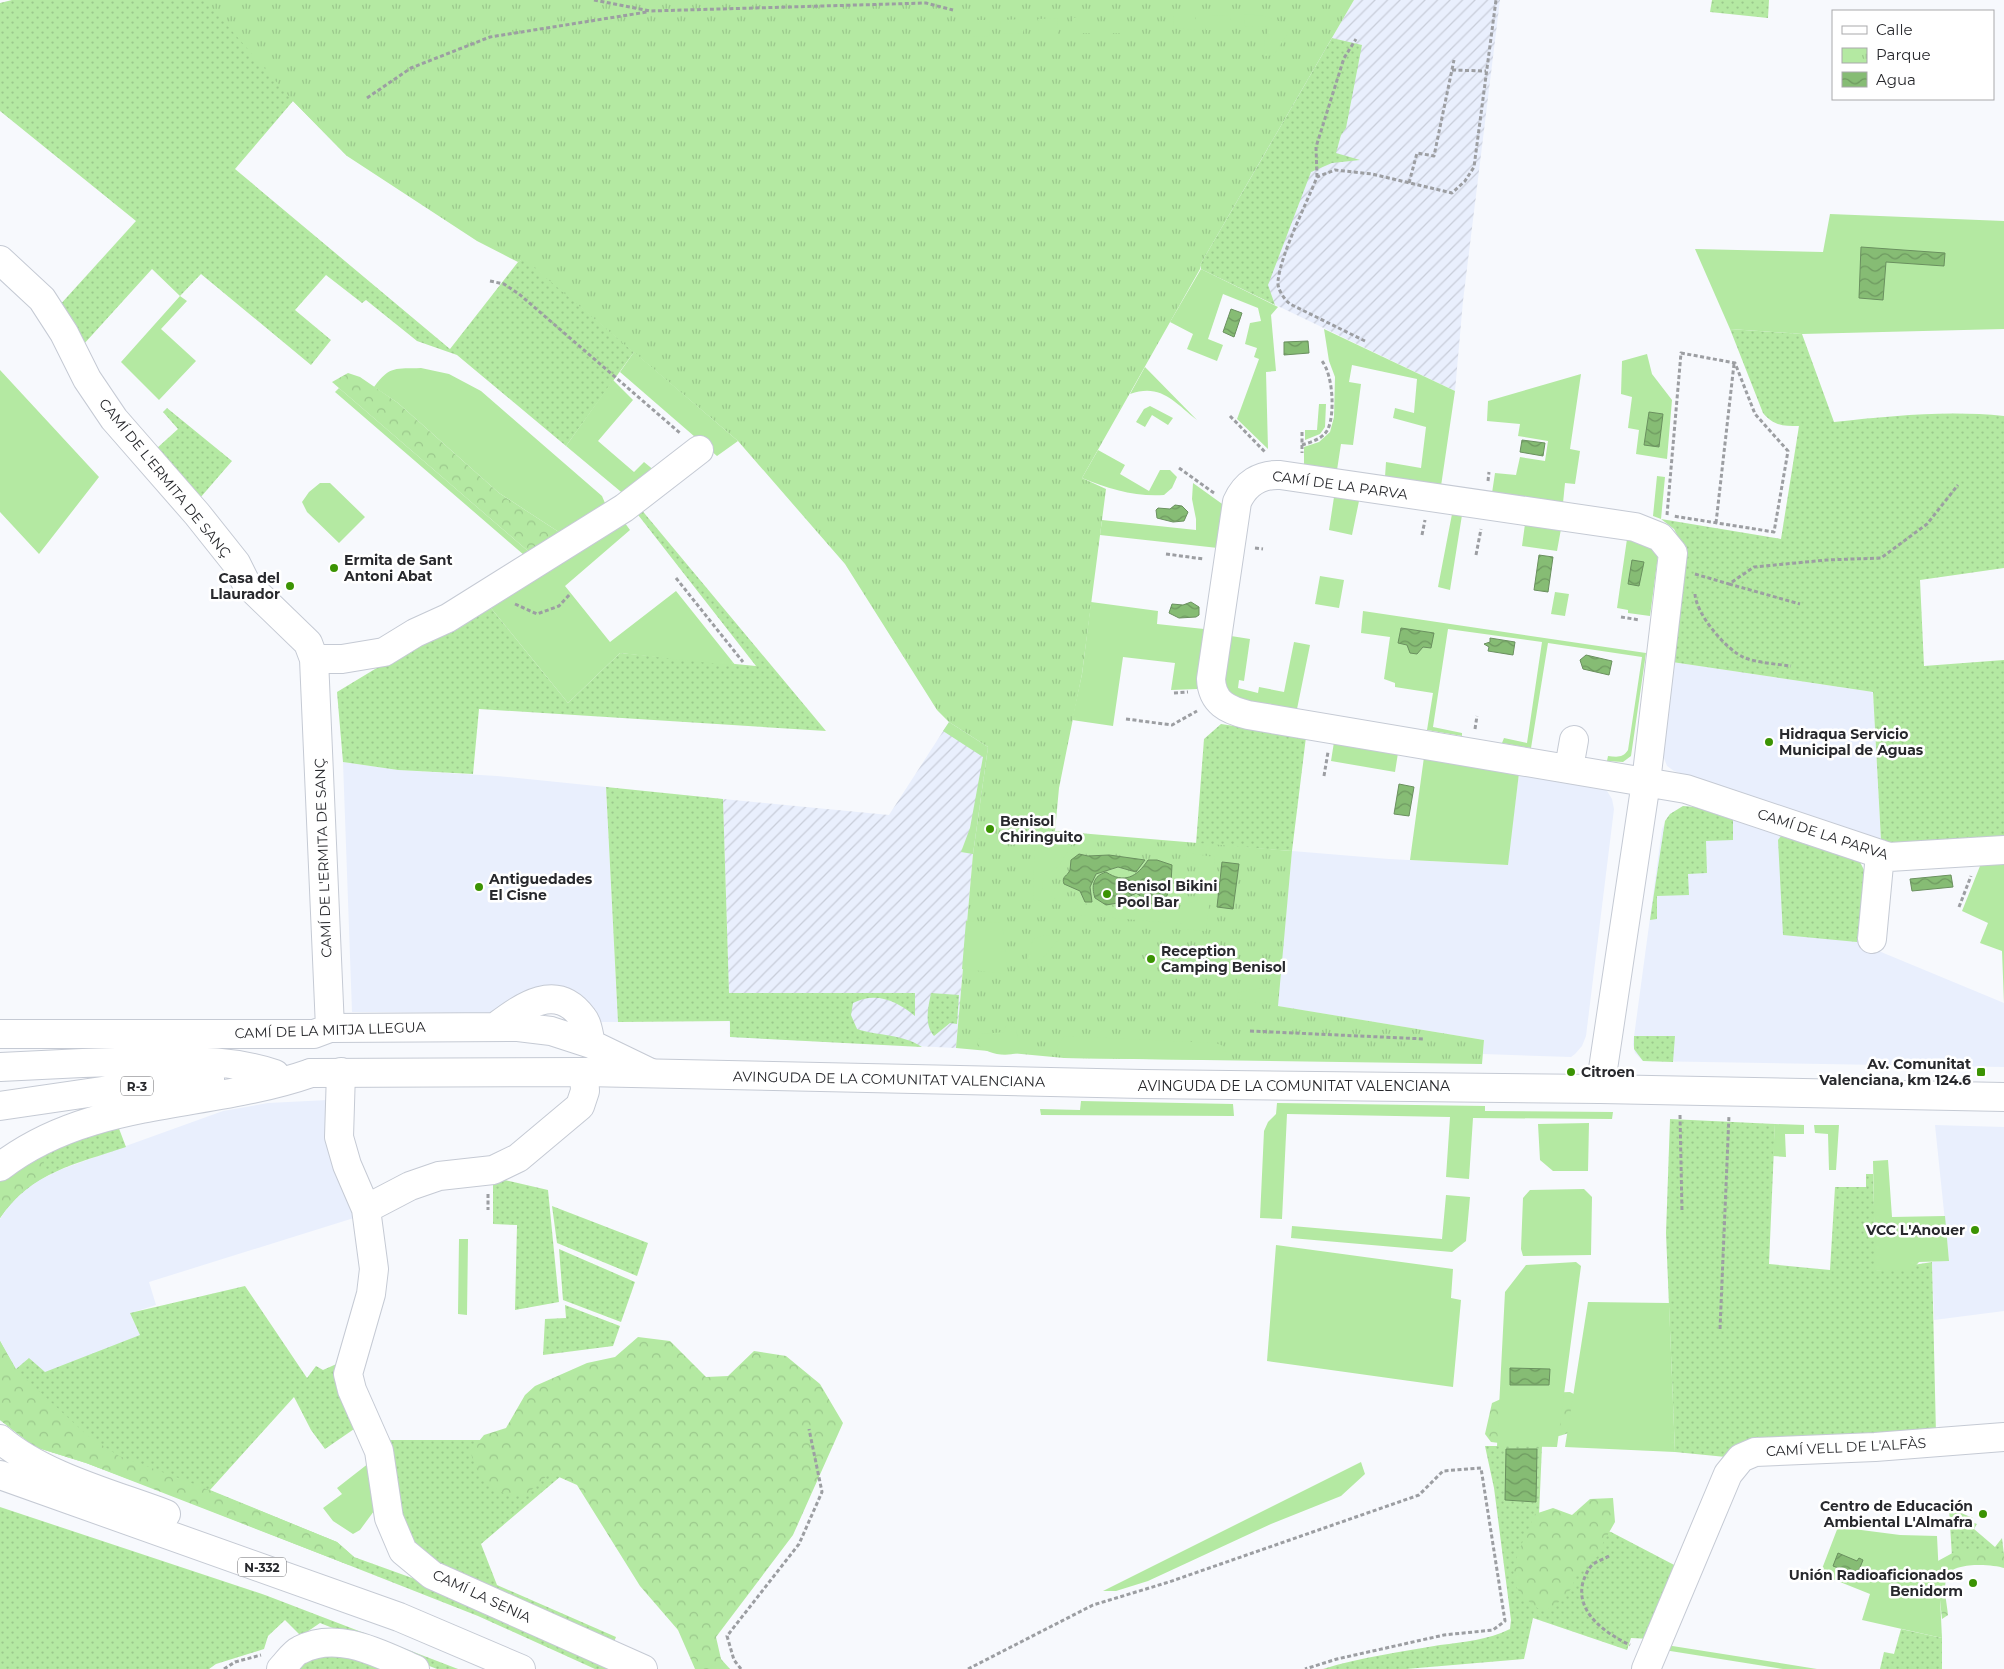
<svg xmlns="http://www.w3.org/2000/svg" width="2004" height="1669" font-family="Montserrat,sans-serif">
	<style>
		.built { fill: #e9effd }
		.industrial { fill: url(#industrial-furrows) }
		.grass { fill: url(#grass-dots) }
		.forest { fill: url(#forest-crowns) }
		.park { fill: url(#park-tufts) }
		.garden { fill: #b4e9a2 }
		.water { fill: url(#water-waves); stroke: #6a905f }
		.lines { fill: none; stroke-linecap: round; stroke-linejoin: round }
		.minor-casing { stroke: #c5cad4; stroke-width: 30 }
		.major-casing { stroke: #c5cad4; stroke-width: 30 }
		.highway-casing { stroke: #c5cad4; stroke-width: 30 }
		.path { stroke: #9c9ea2; stroke-width: 3; stroke-dasharray: 4 2.5; stroke-linecap: butt }
		.minor { stroke: #fff; stroke-width: 28 }
		.major { stroke: #fff; stroke-width: 28 }
		.highway { stroke: #fff; stroke-width: 28 }
		.poi-dot { fill: #3b9303; stroke: #fff; stroke-width: 2 }
		.labels { text-anchor: middle; dominant-baseline: central; stroke-width: 5; stroke-linejoin: round; paint-order: stroke }
		.shield { fill: #fff; stroke: #68696c; stroke-width: 1 }
		.shield-label { font-size: 12px; font-weight: bold; fill: #28292d }
		.street-label { font-size: 14px; fill: #28292d; stroke: #fff }
		.poi-label { font-size: 14px; font-weight: bold; fill: #28292d; stroke: #fff; text-anchor: start }
	</style>
	<defs>
		<pattern id="industrial-furrows" width="10" height="10" patternUnits="userSpaceOnUse" patternTransform="scale(1.25)"><rect width="10" height="10" fill="#e9effd"/><path d="M-1 1l2-2M0 10L10 0M9 11l2-2" fill="none" stroke="#c8cdd9"/></pattern>
		<pattern id="grass-dots" width="8" height="8" patternUnits="userSpaceOnUse" patternTransform="scale(1.25)"><rect width="8" height="8" fill="#b4e9a2"/><path d="M2 2h.1M6 6h.1" fill="none" stroke="#9bc88c" stroke-width="1.8" stroke-linecap="round"/></pattern>
		<pattern id="forest-crowns" width="20" height="18" patternUnits="userSpaceOnUse" patternTransform="scale(1.25)"><rect width="20" height="18" fill="#b4e9a2"/><path d="M2 6a3 3 0 1 1 6 0M12 15a3 3 0 1 1 6 0" fill="none" stroke="#9bc88c"/></pattern>
		<pattern id="park-tufts" width="24" height="20" patternUnits="userSpaceOnUse" patternTransform="scale(1.25)"><rect width="24" height="20" fill="#b4e9a2"/><path d="M3 7l-1-3M5 7V3M7 7l1-3M15 17l-1-3M17 17v-4M19 17l1-3" fill="none" stroke="#9bc88c"/></pattern>
		<pattern id="water-waves" width="16" height="10" patternUnits="userSpaceOnUse" patternTransform="scale(1.25)"><rect width="16" height="10" fill="#86bc74"/><path d="M0 5q4-4 8 0t8 0" fill="none" stroke="#6e9960"/></pattern>
	</defs>
	<rect width="100%" height="100%" fill="#f7f9fd"/>
	<path class="built" d="M1672,662L1873,692L1881,840L1674,771L1667,766L1662,753Z
		M343,762L398,770L497,776L606,787L618,1022H596L562,988L545,986L494,1013L352,1012Z
		M1519,773L1598,786L1607,791L1612,799L1614,809L1586,1036L1582,1046L1575,1054L1571,1057L1483,1054L1484,1040L1277,1006L1292,851L1389,859L1507,865Z
		M1683,806L1695,807L1860,862L1865,872L1857,942L2004,1003V1067L1643,1061L1635,1053L1633,1044L1662,829L1670,814Z
		M328,1100L357,1217L149,1282L156,1305L131,1313L141,1335L45,1373L16,1370L0,1341V1219L9,1205L33,1183L62,1169L223,1111L268,1103Z
		M1935,1125L2004,1127V1311L1934,1320L1932,1262L1949,1260Z"/>
	<path class="industrial" d="M1354,0H1500L1463,301L1455,391L1201,269L1200,265Z
		M949,722L988,747L973,854L956,1048L730,1037L723,799L889,815Z"/>
	<path class="grass" d="M12,0H544L409,123L347,156L293,101L235,169L450,349L518,262L524,258L634,352L566,446L457,355L417,341L366,300L362,303L326,275L295,310L331,340L311,365L201,274L180,296L152,269L83,345L58,307L136,221L0,111V3Z
		M1712,0H1769L1768,18L1710,12Z
		M1332,38L1362,45L1346,128L1341,135L1336,153L1360,160L1332,163L1311,172L1268,285L1275,305L1201,269L1200,265Z
		M1730,329L1802,334L1834,422C1891,416 1947,410 2004,416V568L1920,580L1924,666L2004,660V838L1897,844L1881,840L1873,692L1672,662L1684,549L1674,529L1661,519L1781,539L1799,426C1783,426 1774,426 1763,413Z
		M167,408L232,461L200,498L156,449L178,429L163,412Z
		M640,508L826,731L479,709L473,774L398,770L343,762L337,692L486,602L568,703L620,653L756,666L635,511Z
		M1221,724L1306,737L1292,851L1196,844L1204,739Z
		M606,787L723,799L729,993H915V1016C897,1001 876,991 853,1003L851,1015L857,1029C878,1036 903,1034 922,1047L730,1037V1021L618,1022Z
		M1683,806L1695,807L1733,820V840L1706,841L1707,873L1688,874L1689,895L1657,896V919L1650,920L1665,821L1670,814Z
		M1781,836L1860,862L1865,872L1857,942L1783,935L1778,840Z
		M931,993L959,995L957,1024L950,1023L934,1036C924,1024 928,1008 931,993Z
		M1634,1036H1675L1673,1062L1643,1061L1634,1049Z
		M1670,1119L1775,1124L1769,1264L1830,1270L1835,1187H1866V1174H1873L1876,1271L1932,1262L1936,1434L1726,1457L1675,1452L1666,1233Z
		M118,1126L126,1147C76,1164 31,1172 0,1218V1178L65,1144Z
		M496,1178L548,1190L559,1302L515,1310L517,1225L493,1224V1185Z
		M552,1206L648,1243L637,1276L557,1243Z
		M559,1249L635,1282L621,1322L563,1300Z
		M245,1286L307,1378L316,1366L323,1370L341,1362L357,1427L325,1449L311,1430L294,1397L210,1490L337,1542L354,1557L473,1600L626,1669H595L478,1616L158,1490L86,1463L35,1447L0,1420V1341L16,1369L29,1358L45,1372L140,1335L130,1313Z
		M565,1305L620,1326L613,1346L543,1355L545,1319L566,1318Z
		M382,1440H538L561,1476L481,1544L497,1585L616,1637L614,1642L418,1554L409,1544Z
		M1485,1446H1542L1539,1515L1611,1532L1680,1568L1651,1639L1631,1638L1627,1650L1533,1618L1524,1659L1406,1669H1323C1361,1657 1401,1652 1440,1645C1464,1642 1488,1640 1510,1629L1511,1620L1494,1488Z
		M0,1507L265,1595L458,1669H437L320,1623L301,1636L285,1620L268,1636L264,1649L216,1664L209,1669H0Z
		M1949,1508L1973,1518L1972,1522L1977,1524L1974,1529L1995,1547L2002,1538L2004,1555L1952,1557Z
		M1901,1629L1942,1638V1669H1880L1884,1652L1894,1654Z
		M335,1654L389,1669H293L311,1657Z"/>
	<path class="forest" d="M348,373L360,377L398,403L499,493L565,536L535,557L332,382Z
		M40,1154L48,1175C28,1185 13,1199 0,1218V1178Z
		M638,1337L670,1341L706,1377L728,1376L754,1351L786,1356L820,1384L843,1423L793,1535L716,1637L721,1659L730,1669H695L678,1630L640,1586L577,1485L550,1473L527,1494L508,1496L481,1479L470,1452L484,1435L506,1428L525,1395L535,1386L587,1363L615,1357Z
		M0,1341L16,1370L88,1436L119,1456L189,1482L337,1542L354,1557L349,1565L86,1463L35,1447L0,1420Z
		M1570,1392L1580,1397L1572,1432C1548,1440 1516,1446 1491,1442L1485,1434L1492,1403L1512,1394Z
		M1613,1498L1615,1522L1603,1543L1601,1553L1576,1575L1572,1588L1554,1607L1542,1611C1533,1605 1519,1595 1515,1584C1508,1567 1528,1531 1535,1514L1553,1508L1572,1515L1590,1499Z
		M1958,1550L1995,1551L2004,1553V1568C1992,1564 1954,1562 1948,1575C1942,1585 1947,1603 1948,1615L1942,1619L1936,1562Z"/>
	<path class="park" d="M205,0H1354L1200,265V269L1082,478L1106,489L1082,674L1059,788L1055,831L1292,851L1278,1006L1484,1040L1482,1064L1064,1058L956,1048L973,854L988,747L949,722L937,710L845,564L738,441L524,259L518,262L477,241L347,156L293,101Z"/>
	<path class="garden" d="M1245,14L1264,16L1292,26L1274,55L1265,56L1264,39H1269L1267,27L1244,26Z
		M1231,15L1230,30H1206V16Z
		M1174,16H1195V30L1173,28Z
		M1106,17H1127V33H1106Z
		M1058,18L1057,34H1039L1038,19Z
		M1072,18H1091V33H1072Z
		M1023,19V34L1001,33L1000,20Z
		M972,20H990L989,37L972,36Z
		M1830,214L2004,221V329L1802,334L1730,329L1695,249L1823,252Z
		M1201,269L1278,307L1271,315L1276,371L1266,372L1268,449L1237,419L1259,359L1254,357L1257,348L1245,344L1250,323L1261,321L1258,308L1223,294L1208,339L1223,345L1217,361L1187,349L1193,334L1170,322Z
		M180,296L187,301L161,329L196,361L159,400L121,362Z
		M1324,329L1455,391L1441,486L1385,477L1386,462L1421,468L1426,427L1393,418L1395,408L1414,413L1417,379L1352,365L1349,382L1361,384L1353,445L1341,444L1337,470L1304,466V447L1319,442L1330,432L1334,417L1335,377L1329,361Z
		M634,352L738,441L717,456L620,372Z
		M1647,354L1652,374L1672,400L1667,459L1636,454L1639,430L1628,428L1632,397L1621,394L1622,361Z
		M1145,367L1197,420C1174,402 1161,383 1130,394Z
		M421,368L449,374L481,391L602,496L607,508L565,536L499,493L398,403L374,387C390,365 396,369 421,368Z
		M0,370L99,477L39,554L0,512Z
		M1581,374L1570,449L1580,451L1575,484L1565,483L1563,503L1492,493L1495,473L1516,475L1520,457L1545,461L1548,441L1518,436L1520,424L1487,421L1488,401Z
		M613,380L633,400L598,441L634,472L644,462L655,471L626,496L566,446Z
		M339,388L535,557L524,555L335,392Z
		M1319,404H1326L1325,427L1320,434L1305,440V430H1317Z
		M1150,406L1173,418L1168,425L1152,415L1145,427L1136,422L1144,409Z
		M1098,450L1125,465L1120,474L1149,491L1160,470H1170L1177,477L1172,488L1164,495C1136,497 1108,489 1082,478Z
		M1657,476L1665,477L1661,519L1653,516Z
		M320,483H330L365,517L339,543L307,512L302,502L309,492Z
		M1193,483L1225,506L1218,548L1100,535L1102,520L1196,530V519L1192,499Z
		M1334,497L1359,501L1352,535L1329,530Z
		M1452,514L1462,515L1450,590L1438,587Z
		M622,519L630,530L565,586L610,642L676,591L736,666L620,653L568,703L486,602Z
		M1525,524L1561,529L1557,551L1522,546Z
		M1627,539L1646,541L1658,556L1650,616L1628,613V610L1617,608Z
		M1320,576L1344,580L1339,608L1315,604Z
		M1555,592L1569,594L1565,616L1551,614Z
		M1091,602L1158,611L1157,624L1204,629L1198,672L1197,689L1171,690L1175,663L1123,657L1113,726L1072,720L1082,674Z
		M1363,611L1646,653L1631,756L1623,762L1607,761L1608,756C1617,757 1623,758 1628,750L1642,657L1548,643L1531,748L1502,743L1504,738L1527,743L1542,642L1448,629L1433,727L1462,733V736L1427,730L1433,693L1395,687V683L1384,679L1390,637L1361,633Z
		M1231,636L1250,639L1244,681L1239,680L1238,688L1258,693L1259,687L1284,692L1294,642L1310,645L1297,709L1237,699C1216,685 1228,657 1231,636Z
		M949,722L988,747L973,854L961,852L970,828L983,757L943,731Z
		M1334,742L1398,753L1395,772L1331,761Z
		M1424,757L1519,773L1508,865L1410,860Z
		M1035,829L1066,833V843L1072,844L1059,866L1044,877L1042,885L1043,890L1058,901L1033,900Z
		M1187,853L1215,857L1206,931L1182,929V924L1080,915L1072,911L1081,904L1181,913L1183,904C1207,903 1211,880 1195,864H1186Z
		M2004,863V1003L2002,951L1980,943L1988,923L1962,911L1980,866Z
		M966,921L1002,923L1008,974L962,969Z
		M1046,935L1058,937L1059,939L1031,972C1023,961 1028,949 1034,939Z
		M1279,985L1277,1006L1237,999L1238,993C1251,988 1265,989 1279,985Z
		M1007,1022L1014,1024L1020,1044L1017,1053C1004,1057 985,1054 977,1043L981,1034L1004,1032Z
		M1064,1036L1216,1043L1223,1046L1227,1057L1223,1060L1064,1058L1059,1055L1057,1047Z
		M1081,1101L1233,1104L1234,1116L1041,1115L1040,1109L1080,1110Z
		M1277,1103L1485,1106V1111L1613,1112L1612,1119L1473,1118L1469,1179L1446,1177L1450,1117L1287,1114L1282,1219L1260,1218L1264,1131L1268,1122L1276,1114Z
		M1589,1123L1588,1171H1553L1540,1160L1538,1124Z
		M1775,1124L1804,1125V1134H1785L1786,1157L1773,1156Z
		M1814,1125H1839L1836,1170H1829L1828,1134L1815,1133Z
		M1888,1160L1892,1217L1945,1216L1949,1261L1919,1262L1912,1270L1875,1271L1873,1161Z
		M1584,1189L1592,1197L1591,1255L1523,1256L1521,1249L1523,1198L1530,1190Z
		M1446,1195L1470,1197L1466,1241L1452,1252L1291,1238L1292,1226L1442,1239Z
		M459,1239H468L467,1315L458,1314Z
		M1276,1245L1453,1269L1451,1298L1461,1300L1453,1387L1267,1361Z
		M1576,1262L1581,1266L1557,1447L1497,1446L1505,1292L1526,1265Z
		M1588,1302L1669,1303L1675,1452L1565,1447Z
		M1361,1462L1365,1474L1341,1496L1271,1524L1148,1581L1116,1591H1103Z
		M369,1463L374,1511L360,1530L353,1534L333,1521L323,1508L342,1494L337,1488Z
		M1838,1527L1900,1535L1937,1536L1942,1638L1862,1620L1870,1594L1820,1574Z
		M1666,1645L1817,1669H1783L1664,1650Z"/>
	<path class="water" d="M1861,247L1945,253L1944,266L1886,262L1883,300L1859,298Z
		M1231,309L1242,313L1234,337L1223,332Z
		M1308,341L1309,353L1284,355V342Z
		M1649,412L1663,414L1659,447L1644,445Z
		M1522,440L1545,443L1543,456L1520,452Z
		M1175,505L1182,506L1188,512L1184,521L1173,522L1157,518L1156,510L1158,508L1170,509Z
		M1539,555L1553,557L1548,592L1534,590Z
		M1632,560L1644,562L1639,586L1628,584Z
		M1191,602L1199,607V615L1196,617L1179,618L1169,613L1172,604L1183,605Z
		M1401,628L1434,633L1431,648L1423,647L1417,654L1410,653L1407,645L1398,643Z
		M1490,638L1515,642L1513,655L1488,651L1489,647L1484,644L1490,642Z
		M1586,655L1612,661L1609,675L1583,669L1580,660Z
		M1399,784L1414,787L1409,816L1394,814Z
		M1079,854L1088,856L1109,855L1145,860L1136,872L1118,867L1096,874L1090,887L1092,902H1085L1080,891L1064,884C1061,876 1068,876 1070,870L1071,860Z
		M1148,860H1157L1172,865L1171,884L1165,901L1152,904L1136,893L1118,903L1106,905L1095,898C1091,886 1093,876 1106,872C1124,884 1137,877 1148,860Z
		M1222,862L1239,864L1233,909L1217,907Z
		M1951,875L1953,887L1912,891L1910,879Z
		M1510,1368L1550,1369L1549,1385H1510Z
		M1506,1449H1537L1536,1502L1505,1500Z
		M1838,1553L1857,1561L1859,1558L1863,1560L1857,1575L1833,1566Z"/>
	<g class="lines">
		<g class="minor-casing">
			<path id="minor" d="M0,260L42,299L64,333L87,379L114,419L197,514L236,563L246,583L308,643L314,659L330,1028
				M314,659H342L384,652L415,633L448,618L624,508L699,450
				M1569,768L1574,740
				M1872,939L1880,854
				M495,1027C522,1007 556,981 583,1018C588,1024 589,1036 591,1044
				M0,1034H314L330,1028L518,1027L551,1031L591,1044L651,1073
				M341,1072L339,1137L347,1165L366,1209L374,1269L371,1294L348,1374L352,1390L379,1451L389,1518L403,1551L432,1575L643,1669
				M1600,1089L1646,782L1673,553L1660,537L1635,527L1280,475C1260,474 1245,484 1237,502L1211,679C1212,703 1228,710 1248,715L1686,789L1889,857L2004,850
				M366,1209L410,1186L439,1176L493,1170L518,1158L580,1106L585,1091L584,1072
				M281,1669C287,1663 293,1653 300,1650C338,1630 380,1654 415,1669
				M1646,1669L1728,1474L1741,1458L1755,1452L1875,1447L2004,1437"/>
		</g>
		<g class="major-casing">
			<path id="major" d="M311,1073L584,1072L1143,1084L1600,1089L2004,1097"/>
		</g>
		<g class="highway-casing">
			<path id="highway" d="M0,1067C50,1064 100,1062 149,1061C193,1061 233,1060 275,1074
				M0,1106L157,1083L210,1079
				M0,1167C90,1097 208,1109 311,1073
				M0,1439C43,1476 113,1494 166,1514
				M0,1475L399,1617L521,1669"/>
		</g>
		<path class="path" d="M594,0L650,11L926,3L953,10
			M1452,70L1486,71
			M367,98L411,68L490,37L647,12
			M1317,177L1316,147L1344,58L1356,39
			M1409,183L1417,153L1434,156L1454,60
			M490,281L504,284L519,294L680,433
			M1365,341L1290,304C1284,299 1277,289 1278,281C1281,253 1306,205 1317,177L1335,170L1372,174L1452,193L1465,181L1474,167L1496,0
			M1230,416L1265,452
			M1302,432V453
			M1302,445C1311,442 1323,439 1328,429C1335,413 1333,375 1322,361
			M1179,468L1214,493
			M1488,481L1489,472
			M1667,515L1681,353L1735,363L1755,414L1788,451L1774,532L1673,516
			M1716,523L1734,364
			M1422,535L1425,520
			M1255,548L1263,549
			M1166,554L1204,559
			M1476,555L1481,529
			M1695,574L1729,584L1754,567L1826,560L1881,558L1927,524L1958,485
			M676,578L743,662
			M1729,584L1800,604
			M1695,594C1696,614 1726,650 1745,658C1759,663 1776,664 1791,666
			M515,604L537,614L559,606L570,594
			M1621,617L1640,620
			M1174,693L1188,692
			M1126,719L1172,725L1197,711
			M1475,729L1477,716
			M1324,776L1328,752
			M1959,907L1971,876
			M1250,1031L1425,1039
			M1680,1115L1682,1212
			M488,1194V1210
			M1720,1329L1729,1115
			M1609,1556C1604,1559 1597,1561 1592,1565C1588,1569 1585,1576 1583,1582C1575,1612 1605,1633 1630,1645
			M224,1669L235,1662L261,1655
			M741,1669L734,1660L727,1636L799,1544L822,1492L809,1429
			M968,1669L1093,1605L1169,1582L1419,1495L1443,1471L1481,1468L1505,1621L1493,1630L1444,1635L1337,1659L1305,1669"/>
		<use href="#minor" class="minor"/>
		<use href="#major" class="major"/>
		<use href="#highway" class="highway"/>
	</g>
	<g class="poi-dot">
		<circle cx="334" cy="568" r="5"/>
		<circle cx="290" cy="586" r="5"/>
		<circle cx="1769" cy="742" r="5"/>
		<circle cx="990" cy="829" r="5"/>
		<circle cx="479" cy="887" r="5"/>
		<circle cx="1107" cy="894" r="5"/>
		<circle cx="1151" cy="959" r="5"/>
		<circle cx="1571" cy="1072" r="5"/>
		<rect x="1976" y="1067" width="10" height="10" rx="2.5"/>
		<circle cx="1975" cy="1230" r="5"/>
		<circle cx="1983" cy="1514" r="5"/>
		<circle cx="1973" cy="1583" r="5"/>
	</g>
	<g class="labels">
		<g class="shield">
			<rect x="121" y="1076.5" width="32" height="19" rx="4"/>
			<rect x="238" y="1557.5" width="48" height="19" rx="4"/>
		</g>
		<g class="shield-label">
			<text x="137" y="1086">R-3</text>
			<text x="262" y="1567">N-332</text>
		</g>
		<g class="street-label">
			<text transform="translate(165 478) rotate(51)">CAMÍ DE L'ERMITA DE SANÇ</text>
			<text transform="translate(1340 485) rotate(8)">CAMÍ DE LA PARVA</text>
			<text transform="translate(1823 834) rotate(18)">CAMÍ DE LA PARVA</text>
			<text transform="translate(323 858) rotate(-92)">CAMÍ DE L'ERMITA DE SANÇ</text>
			<text transform="translate(330 1030) rotate(-2)">CAMÍ DE LA MITJA LLEGUA</text>
			<text transform="translate(889 1079) rotate(1)">AVINGUDA DE LA COMUNITAT VALENCIANA</text>
			<text x="1294" y="1086">AVINGUDA DE LA COMUNITAT VALENCIANA</text>
			<text transform="translate(1846 1447) rotate(-3)">CAMÍ VELL DE L'ALFÀS</text>
			<text transform="translate(482 1596) rotate(25)">CAMÍ LA SENIA</text>
		</g>
		<g class="poi-label">
			<text x="344" y="560">Ermita de Sant<tspan x="344" dy="16">Antoni Abat</tspan></text>
			<text x="280" y="578" text-anchor="end">Casa del<tspan x="280" dy="16">Llaurador</tspan></text>
			<text x="1779" y="734">Hidraqua Servicio<tspan x="1779" dy="16">Municipal de Aguas</tspan></text>
			<text x="1000" y="821">Benisol<tspan x="1000" dy="16">Chiringuito</tspan></text>
			<text x="489" y="879">Antiguedades<tspan x="489" dy="16">El Cisne</tspan></text>
			<text x="1117" y="886">Benisol Bikini<tspan x="1117" dy="16">Pool Bar</tspan></text>
			<text x="1161" y="951">Reception<tspan x="1161" dy="16">Camping Benisol</tspan></text>
			<text x="1971" y="1064" text-anchor="end">Av. Comunitat<tspan x="1971" dy="16">Valenciana, km 124.6</tspan></text>
			<text x="1581" y="1072">Citroen</text>
			<text x="1965" y="1230" text-anchor="end">VCC L'Anouer</text>
			<text x="1973" y="1506" text-anchor="end">Centro de Educación<tspan x="1973" dy="16">Ambiental L'Almafra</tspan></text>
			<text x="1963" y="1575" text-anchor="end">Unión Radioaficionados<tspan x="1963" dy="16">Benidorm</tspan></text>
		</g>
	</g>
	<rect x="1832" y="10" width="162" height="90" fill="#ffffff" stroke="#a9a9ab"/>
	<rect x="1842" y="26" width="25" height="8" fill="#ffffff" stroke="#a9a9ab"/>
	<text x="1876" y="35" font-size="15" fill="#28292d">Calle</text>
	<rect x="1842" y="48" width="25" height="15" fill="url(#park-tufts)" stroke="#a9a9ab"/>
	<text x="1876" y="60" font-size="15" fill="#28292d">Parque</text>
	<rect x="1842" y="72" width="25" height="15" fill="url(#water-waves)" stroke="#a9a9ab"/>
	<text x="1876" y="85" font-size="15" fill="#28292d">Agua</text>
</svg>
